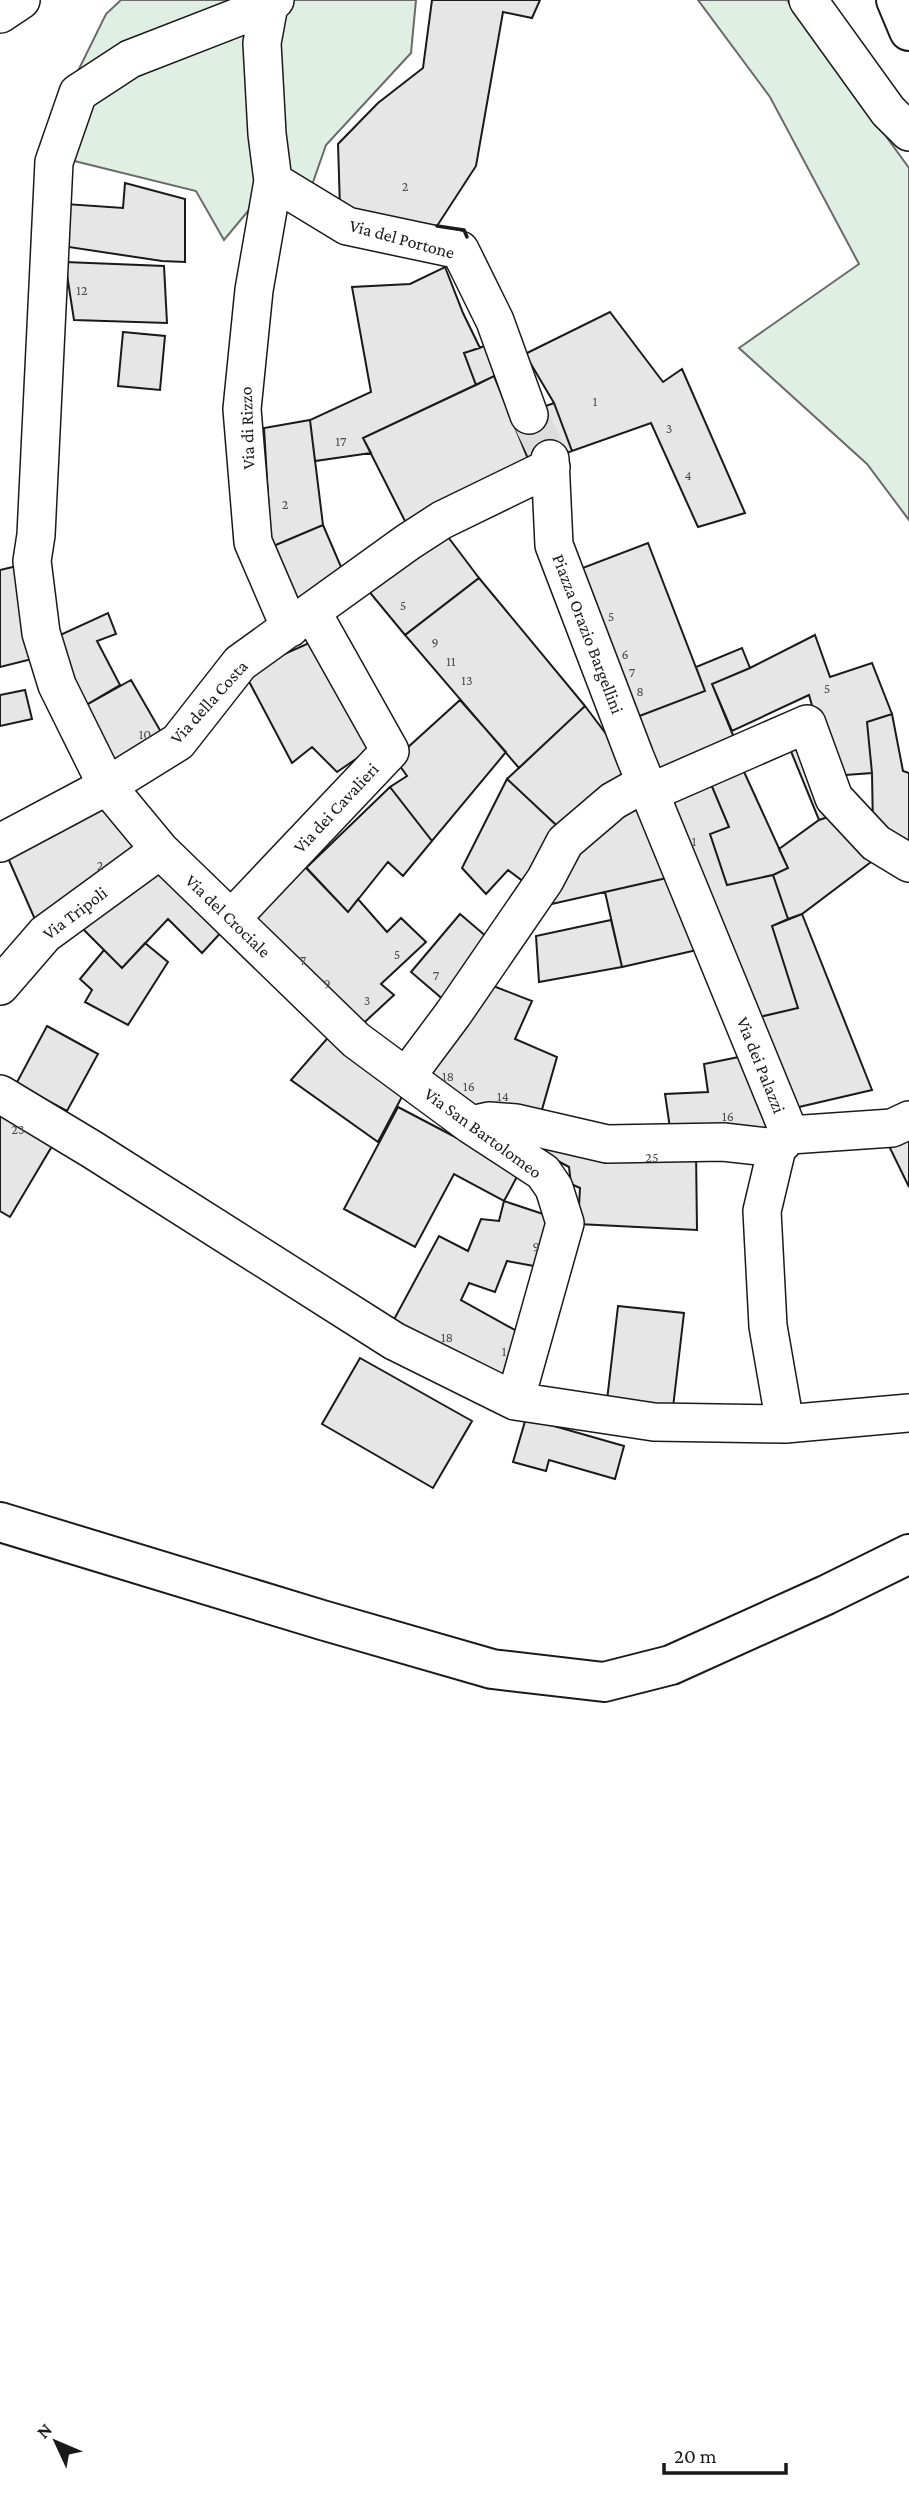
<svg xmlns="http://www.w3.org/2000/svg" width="909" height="2498" font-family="'Crimson Pro',serif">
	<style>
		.green { fill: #e0efe3; stroke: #6a6a6a; stroke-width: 2 }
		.building { fill: #e6e6e6; stroke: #1a1a1a; stroke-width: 2 }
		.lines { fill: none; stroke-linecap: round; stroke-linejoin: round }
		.minor-tunnel { stroke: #ddd; stroke-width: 37; stroke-dasharray: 37 18; stroke-linecap: butt }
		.minor-casing { stroke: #1a1a1a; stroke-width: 40 }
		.tertiary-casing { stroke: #1a1a1a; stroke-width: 42 }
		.minor { stroke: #fff; stroke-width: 37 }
		.tertiary { stroke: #fff; stroke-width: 38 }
		.wall { stroke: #1a1a1a; stroke-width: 3.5 }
		.labels { text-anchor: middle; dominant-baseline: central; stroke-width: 5; stroke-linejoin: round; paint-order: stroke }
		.number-label { font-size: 14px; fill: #4d4d4d }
		.street-label { font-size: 18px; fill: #1a1a1a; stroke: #fff }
	</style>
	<rect width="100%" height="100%" fill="#fff"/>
	<path class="green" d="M121,0H416L411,53L326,145L305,205H253L224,240L196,191L38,152L106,14Z
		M698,0H787L909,168V520L867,464L739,348L859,264L770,97Z"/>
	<path class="building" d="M432,0H540L532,18L503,12L476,166L437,226L340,208L338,144L378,103L423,68Z
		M125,183L185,199V262L162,261L62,246L66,204L123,208Z
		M65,262L164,266L167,323L74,320Z
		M445,267L463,313L480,348L464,353L476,385L363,438L371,453L315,461L310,420L371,392L352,287L410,284Z
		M610,312L663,382L682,369L745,513L698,527L651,423L572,451L554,403L525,354Z
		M123,332L165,336L160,390L118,386Z
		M493,343L512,418L494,376L476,385L464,353Z
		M494,376L531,466L409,529L363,438Z
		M554,403L572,451L531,466L512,418Z
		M310,420L323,525L271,547L264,428Z
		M323,525L345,576L294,608L271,547Z
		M442,529L479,578L405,635L362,583Z
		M648,543L705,691L629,720L572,572Z
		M21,565L32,659L0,667V570Z
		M479,578L585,706L519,768L405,635Z
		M108,613L116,634L97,641L120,685L74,712L47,641Z
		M815,635L830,677L872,663L892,714L867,722L872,773L832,776L809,695L732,731L712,684L750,668Z
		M318,639L375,746L337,772L312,747L292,763L244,672Z
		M742,648L750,668L712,684L737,745L650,780L629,720L705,691L696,667Z
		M131,680L168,744L111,776L74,712Z
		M25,690L32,719L0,726V695Z
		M460,700L506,752L432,841L390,787L407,776L395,759Z
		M585,706L634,771L568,836L507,779Z
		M892,714L903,771L909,773V842L873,829L872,773L867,722Z
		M809,737L831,816L819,820L788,744Z
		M740,763L788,868L773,875L727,885L710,834L729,827L708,777Z
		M708,777L729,827L710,834L727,885L773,875L788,919L772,926L798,1008L755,1018L663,800Z
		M507,779L568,836L528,885L508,870L486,894L462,868Z
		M390,787L432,841L403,876L388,862L348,912L306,868Z
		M643,799L680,875L543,906L605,817Z
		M109,806L147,856L37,924L8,858Z
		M831,816L879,856L802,914L788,919L773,875L788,868L779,849L819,820Z
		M301,862L348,912L358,899L387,932L401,918L426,942L381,984L394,995L354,1032L246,926Z
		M152,864L226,927L202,953L168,919L122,968L78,924Z
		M680,875L697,950L622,967L605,892Z
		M460,914L494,943L445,1001L411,972Z
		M802,914L872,1090L786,1110L755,1018L798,1008L772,926Z
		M611,920L622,967L539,982L536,936Z
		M145,943L168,962L128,1025L85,1002L92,990L80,979L104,950L122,968Z
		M488,984L532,1001L515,1039L557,1057L539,1120L476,1107L423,1080Z
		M47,1026L98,1054L67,1111L16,1084Z
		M331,1034L406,1089L378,1142L291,1080Z
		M744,1056L780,1137L671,1135L665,1094L708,1092L704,1064Z
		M0,1103L58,1136L10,1217L0,1211Z
		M398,1107L520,1171L504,1201L454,1174L415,1247L344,1209Z
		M909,1133V1187L888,1144Z
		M521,1141L696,1150L697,1230L578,1224L580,1188L571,1184L569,1167Z
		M504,1201L549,1216L545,1268L507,1261L495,1292L469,1283L461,1300L522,1334L500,1385L391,1325L439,1236L468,1251L481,1219L499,1221Z
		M618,1306L684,1313L672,1416L606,1409Z
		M360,1358L472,1421L433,1488L322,1424Z
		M526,1418L624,1446L615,1479L549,1460L546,1471L513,1462Z"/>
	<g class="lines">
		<path class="minor-tunnel" d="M529,415L550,459"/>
		<g class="minor-casing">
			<path id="minor" d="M275,0L269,5L130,59L78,93L54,162L36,535L32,561L41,633L57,685L107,786L160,850L356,1040L471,1125L543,1172L554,1188L565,1223L515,1401
				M808,0L888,111L909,132
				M269,5L262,43L267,134L273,181L347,226L460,250L495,321L529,415
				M0,14L21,0
				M273,181L254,290L242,409L253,542L290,628
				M550,459L554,545L635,757L790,1135L777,1148L762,1211L768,1326L785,1424
				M649,793L807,724L834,798L876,843L909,863
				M0,843L107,786L178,742L240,663L408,542L442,520L551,467
				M231,919L390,751L312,612
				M0,986L45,934L160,850
				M406,1077L453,1014L545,880L565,842L613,801L645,783
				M0,1094L93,1150L394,1341L515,1401L654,1422L785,1424L909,1413
				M471,1125L489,1121L516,1123L607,1144L723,1142L777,1148
				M790,1135L892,1128L909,1120"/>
		</g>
		<g class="tertiary-casing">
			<path id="tertiary" d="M896,0L909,31
				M0,1522L322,1620L492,1669L604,1682L671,1665L826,1595L909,1554"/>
		</g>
		<use href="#minor" class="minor"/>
		<use href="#tertiary" class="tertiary"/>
		<path class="wall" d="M437,226L464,230L467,237"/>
	</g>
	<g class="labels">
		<g class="number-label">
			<text x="405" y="186">2</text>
			<text x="82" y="290">12</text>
			<text x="595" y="401">1</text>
			<text x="669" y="428">3</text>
			<text x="341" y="441">17</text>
			<text x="688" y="475">4</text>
			<text x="285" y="504">2</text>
			<text x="403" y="605">5</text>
			<text x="611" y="616">5</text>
			<text x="435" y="642">9</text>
			<text x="625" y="654">6</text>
			<text x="451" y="661">11</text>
			<text x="632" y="672">7</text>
			<text x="467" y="680">13</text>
			<text x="827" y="688">5</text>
			<text x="640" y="691">8</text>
			<text x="145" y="734">10</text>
			<text x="694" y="841">1</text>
			<text x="100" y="865">2</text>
			<text x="397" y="954">5</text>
			<text x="303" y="960">7</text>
			<text x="436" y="975">7</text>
			<text x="327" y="983">9</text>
			<text x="367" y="1000">3</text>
			<text x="448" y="1076">18</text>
			<text x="469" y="1086">16</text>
			<text x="503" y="1096">14</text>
			<text x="728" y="1116">16</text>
			<text x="18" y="1129">23</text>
			<text x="652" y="1157">25</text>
			<text x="536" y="1246">9</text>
			<text x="447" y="1337">18</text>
			<text x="504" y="1351">1</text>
		</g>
		<g class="street-label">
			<text transform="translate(402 239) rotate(15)">Via del Portone</text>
			<text transform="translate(247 428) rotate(-92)">Via di Rizzo</text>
			<text transform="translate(588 634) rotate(69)">Piazza Orazio Bargellini</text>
			<text transform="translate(209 702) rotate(-48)">Via della Costa</text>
			<text transform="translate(336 808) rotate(-47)">Via dei Cavalieri</text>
			<text transform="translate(75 913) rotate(-37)">Via Tripoli</text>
			<text transform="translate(228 916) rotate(44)">Via del Crociale</text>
			<text transform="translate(761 1065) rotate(68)">Via dei Palazzi</text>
			<text transform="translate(483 1133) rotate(36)">Via San Bartolomeo</text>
		</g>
	</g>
	<g transform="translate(56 2442) rotate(314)" stroke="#ffffff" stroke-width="5" paint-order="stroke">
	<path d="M0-5L12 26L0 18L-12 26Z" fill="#1a1a1a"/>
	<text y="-10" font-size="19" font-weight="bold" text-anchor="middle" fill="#1a1a1a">N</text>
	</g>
	<path d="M664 2463v10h122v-10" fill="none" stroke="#1a1a1a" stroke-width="3.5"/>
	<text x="674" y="2463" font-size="21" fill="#1a1a1a" stroke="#ffffff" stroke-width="5" paint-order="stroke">20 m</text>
</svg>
